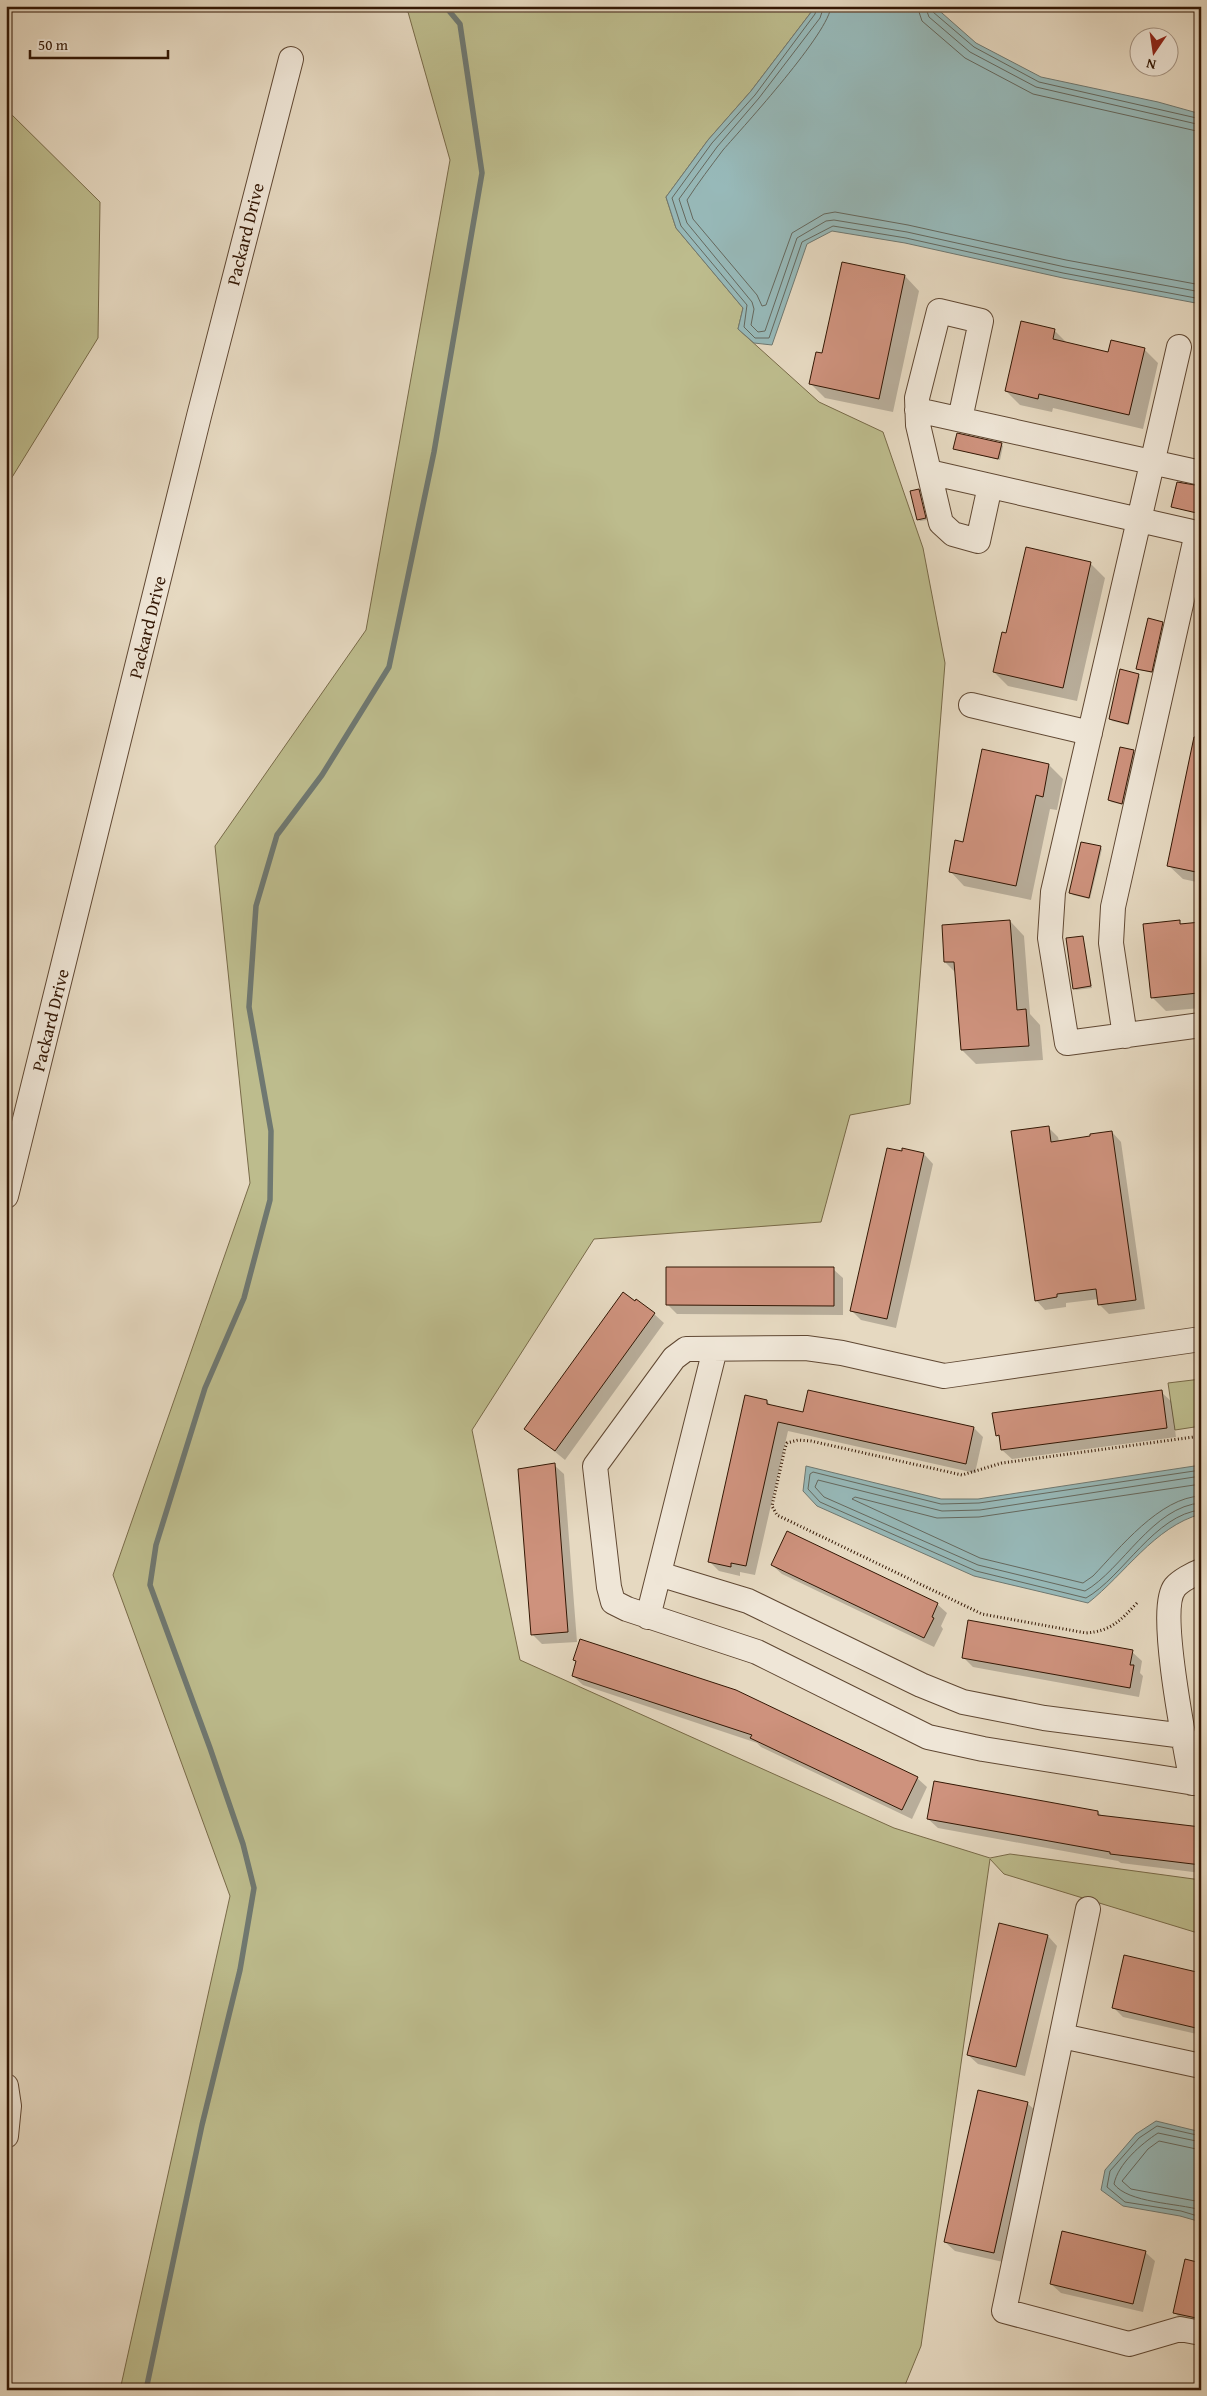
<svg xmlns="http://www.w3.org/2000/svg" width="1207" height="2396" font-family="'Gentium Book Plus',serif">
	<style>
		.green { fill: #bdbc8d; stroke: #786a48 }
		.water { fill: #97b9b9; stroke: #6f7871 }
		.shadow { fill: #0003 }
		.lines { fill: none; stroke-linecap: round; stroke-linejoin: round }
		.shore { stroke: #65685e; stroke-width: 1 }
		.stream { stroke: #6f7871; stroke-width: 5.5 }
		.building { fill: #ce927d; stroke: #331704 }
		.minor-casing { stroke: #604833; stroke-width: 26 }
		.path { stroke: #331704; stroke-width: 3; stroke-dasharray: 1 2.5; stroke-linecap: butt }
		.minor { stroke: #efe6d7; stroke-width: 24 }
		.labels { text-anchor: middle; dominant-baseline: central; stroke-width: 5; stroke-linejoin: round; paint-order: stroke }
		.street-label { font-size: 18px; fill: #331704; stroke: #efe6d7 }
	</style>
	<rect width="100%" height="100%" fill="#e6d9c1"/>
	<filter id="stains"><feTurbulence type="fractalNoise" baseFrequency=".004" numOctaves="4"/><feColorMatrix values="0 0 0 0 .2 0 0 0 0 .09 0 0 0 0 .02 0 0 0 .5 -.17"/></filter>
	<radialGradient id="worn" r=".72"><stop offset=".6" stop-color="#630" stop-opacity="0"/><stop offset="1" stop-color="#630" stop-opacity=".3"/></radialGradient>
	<path class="green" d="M382,6H813L812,11L751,91L708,140L666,197L676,228L743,308L738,329L819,402L883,432L923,548L945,663L910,1104L850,1115L821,1222L594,1239L472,1430L520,1660L894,1828L990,1858L1010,1854L1201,1880V1934L1004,1874L990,1859L921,2346L903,2390H120L230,1896L113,1575L250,1183L215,846L366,630L450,160L408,12Z
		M6,109L100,202L98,338L6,487Z
		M1201,1379V1426L1175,1430L1168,1383Z"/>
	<path class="water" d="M813,6H934L976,43L1041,77L1158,102L1201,114V304L1063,278L905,243L832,231L807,244L772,345L754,343L738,329L743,308L676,228L666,197L708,140L751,91L812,11Z
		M1201,1465V1514C1154,1527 1125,1574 1088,1603L974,1576L817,1506L803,1491L806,1466L941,1499H978Z
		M1156,2121L1201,2132V2222L1180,2216L1123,2206L1101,2190L1105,2170L1136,2134Z"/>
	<path class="shadow" d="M905,276L919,291L893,412L825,398L811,384L823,354Z
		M1054,330L1068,344L1109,353L1144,349L1158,363L1143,429L1053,408L1052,412L1020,405L1006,391Z
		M1001,444L1003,446L1000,460L955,449Z
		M919,490L927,520L920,521L918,519Z
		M1090,563L1105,578L1077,701L1008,686L994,672L1007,635Z
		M1162,623L1164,625L1153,673L1140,670L1138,668Z
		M1138,675L1140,677L1129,725L1112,721L1110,719Z
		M1201,744V883L1183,879L1168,865Z
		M1134,751L1135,753L1124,805L1111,802L1109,800Z
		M1049,765L1063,779L1057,810L1050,809L1031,900L964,886L950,871L964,843Z
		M1100,847L1102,849L1090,899L1073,895L1071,893Z
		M1010,921L1024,936L1030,1014L1040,1025L1043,1060L976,1064L962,1050L956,973L945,962Z
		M1179,922L1182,925L1201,923V1008L1166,1011L1152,997Z
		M1083,937L1092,988L1076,990L1074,988Z
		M1048,1127L1058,1137L1059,1142L1112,1132L1121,1142L1145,1309L1109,1314L1099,1304V1299L1066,1303V1307L1045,1310L1036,1300Z
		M924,1154L933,1164L896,1328L861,1320L851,1310Z
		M833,1269L843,1278V1315L677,1314L667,1304Z
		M654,1314L664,1323L565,1460L526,1428Z
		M1161,1392L1171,1401L1176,1437L1012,1459L1002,1450L1001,1439L997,1435Z
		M767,1401L772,1407L803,1414L974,1428L983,1437L975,1473L788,1431L755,1575L740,1572V1576L719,1571L710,1562Z
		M554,1465L564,1474L577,1642L542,1644L532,1634L534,1466Z
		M772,1565L937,1604L947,1613L941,1626L943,1629L934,1647L782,1574Z
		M1132,1652L1142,1661L1140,1673L1143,1676L1139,1697L973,1667L963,1657Z
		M575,1660L917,1778L927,1787L912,1819L761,1747L757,1743L583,1685L573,1676L577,1662Z
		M1098,1812L1102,1816L1201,1828V1873L1121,1863L1118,1861L938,1828L928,1819Z
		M1048,1936L1057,1946L1025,2076L978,2064L968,2055Z
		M1201,1974V2035L1123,2017L1114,2008Z
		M1027,2103L1037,2112L1003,2262L955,2251L945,2242Z
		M1145,2252L1155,2261L1143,2312L1061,2293L1051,2284Z
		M1201,2264V2326L1184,2322L1175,2313Z"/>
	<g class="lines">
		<path class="shore" d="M817,6L815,14L755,95L712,143L672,198L681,226L747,305L744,327L755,338H769L802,242L833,226L906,238L1063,273L1201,299
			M824,6L820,18L759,98L717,147L679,199L687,223L752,302L754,309L751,325L758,332L765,331L797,238L826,221L834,220L907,232L1065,267L1201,292
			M831,6C830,32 744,126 723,150C711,166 698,183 687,200L693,219L757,295L762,306L766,305L792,233L824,214L835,212L908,225L1066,260L1201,285
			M917,6L922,21L965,58L1033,94L1201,132
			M925,6L929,17L970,52L1036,87L1201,125
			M931,6L933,12L974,47L1039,82L1201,119
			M1201,1470L979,1503L941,1504L813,1472L810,1474L808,1489L820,1502L976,1571L1086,1598C1123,1577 1155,1514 1201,1510
			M1201,1476L980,1510L942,1511L818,1480L815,1487L824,1497L978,1565L1085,1591C1122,1570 1153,1506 1201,1503
			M1201,1484L979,1517L937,1518L855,1497L852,1499L980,1558L1083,1583L1093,1576C1119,1549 1160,1497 1201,1496
			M1201,2136L1157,2126L1139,2138L1110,2171L1107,2187L1125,2202L1181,2211L1201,2217
			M1201,2142L1158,2133C1141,2144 1118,2164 1114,2184C1128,2203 1177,2203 1201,2210
			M1201,2150L1159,2141L1148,2149L1122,2181L1131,2189L1201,2202"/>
		<path class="stream" d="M146,2390L202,2125L240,1970L254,1888L243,1844L210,1748L150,1585L156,1545L170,1500L205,1388L244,1298L270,1200L271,1131L249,1007L256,906L277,835L322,775L389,667L434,452L482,173L460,24L445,6"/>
	</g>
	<path class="building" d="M842,262L905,275L879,399L809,384L816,352L822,353Z
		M1021,321L1055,329L1053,339L1108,352L1111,340L1145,348L1129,415L1039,394L1038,399L1005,391Z
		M957,433L1002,443L998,459L953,449Z
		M1177,482L1201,486V514L1171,507Z
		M919,489L926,518L917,520L910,491Z
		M1026,547L1091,562L1063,688L993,672L1002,632L1006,633Z
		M1148,618L1163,622L1152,672L1136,669Z
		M1120,669L1139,674L1128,724L1109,719Z
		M1194,737H1201V873L1167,866Z
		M1120,747L1134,750L1122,804L1108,800Z
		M982,749L1049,764L1043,797L1036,795L1016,886L949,872L955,840L963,842Z
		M1081,842L1101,846L1089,898L1069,893Z
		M1010,920L1017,1010L1026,1009L1029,1046L961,1050L954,962H944L942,925Z
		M1180,920V924L1201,922V987H1198V993L1151,998L1143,924Z
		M1083,936L1091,986L1073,989L1066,938Z
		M1049,1126L1051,1142L1090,1136V1134L1112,1131L1136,1300L1098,1305L1096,1289L1057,1294V1297L1035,1301L1011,1131Z
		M887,1148L902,1151V1148L924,1153L887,1319L850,1311Z
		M666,1267H834V1306L666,1305Z
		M623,1292L635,1301L636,1299L655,1313L555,1451L524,1429Z
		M808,1390L974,1427L966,1464L778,1422L746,1566L731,1563V1567L708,1562L745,1395L767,1400V1404L803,1412Z
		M1162,1390L1167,1428L1001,1450L999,1435L996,1436L992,1413Z
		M555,1463L568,1632L531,1635L518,1469Z
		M787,1531L938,1603L932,1617L934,1618L924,1638L771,1565Z
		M968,1620L1133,1650L1130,1665H1134L1130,1688L962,1658Z
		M580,1639L736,1690L918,1777L902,1810L750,1738L752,1735L572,1676L576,1661L573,1660Z
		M934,1781L1098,1811V1815L1201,1827V1865L1110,1854V1852L927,1819Z
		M999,1923L1048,1935L1016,2067L967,2055Z
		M1124,1955L1201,1973V2008L1196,2028L1112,2008Z
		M978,2090L1028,2102L994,2253L944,2242Z
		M1062,2231L1146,2251L1133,2304L1050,2284Z
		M1185,2259L1201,2263V2319L1173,2313Z"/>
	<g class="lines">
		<g class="minor-casing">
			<path id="minor" d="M1179,347L1053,892L1050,938L1067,1043L1201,1025
				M917,410L1201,473
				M960,419L981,321L939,311L917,398L918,425L941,523L953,534L978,541L990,486
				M929,472L1201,534
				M971,705L1090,733
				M1125,1036L1111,943L1113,907L1197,533
				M6,1196L199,416L291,59
				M1201,1339L944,1376L842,1353L806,1348L686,1349L674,1358L595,1466L609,1587L613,1602L627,1609L757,1652L928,1737L983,1749L1201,1784
				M659,1574L748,1601L921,1685L963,1702L1044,1718L1184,1736
				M648,1617L715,1349
				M1192,1783C1186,1750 1157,1609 1175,1587C1180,1581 1193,1574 1201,1571
				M1088,1909L1004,2311L1129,2344L1180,2329L1201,2333
				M1062,2036L1201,2066
				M6,2086L9,2106L6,2136"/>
		</g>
		<path class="path" d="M1200,1369L1201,1377
			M1137,1603C1120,1621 1111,1631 1086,1633L982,1614L777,1515L772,1506L785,1448L787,1443L798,1440L811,1441L962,1475L1002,1463L1201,1436"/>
		<use href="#minor" class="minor"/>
	</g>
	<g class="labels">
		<g class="street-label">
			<text transform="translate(245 234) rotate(-76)">Packard Drive</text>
			<text transform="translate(147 627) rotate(-76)">Packard Drive</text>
			<text transform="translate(50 1020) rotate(-76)">Packard Drive</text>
		</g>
	</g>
	<rect width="1207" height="2396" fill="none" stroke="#e6d9c1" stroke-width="25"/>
	<rect x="8" y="8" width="1192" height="2381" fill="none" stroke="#331704" stroke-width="2.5"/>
	<rect x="12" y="12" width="1182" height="2371" fill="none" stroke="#331704"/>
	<g transform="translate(1154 52) rotate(193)"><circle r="24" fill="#efe6d7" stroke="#a49383"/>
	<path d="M0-4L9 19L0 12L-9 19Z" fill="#8f2418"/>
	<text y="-8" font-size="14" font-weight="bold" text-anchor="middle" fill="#331704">N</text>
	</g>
	<path d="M30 50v8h138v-8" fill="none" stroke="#331704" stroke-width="2.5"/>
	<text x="38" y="50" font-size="15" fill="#331704" stroke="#efe6d7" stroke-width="4" paint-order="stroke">50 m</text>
	<rect width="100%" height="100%" filter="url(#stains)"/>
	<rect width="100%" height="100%" fill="url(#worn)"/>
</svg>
